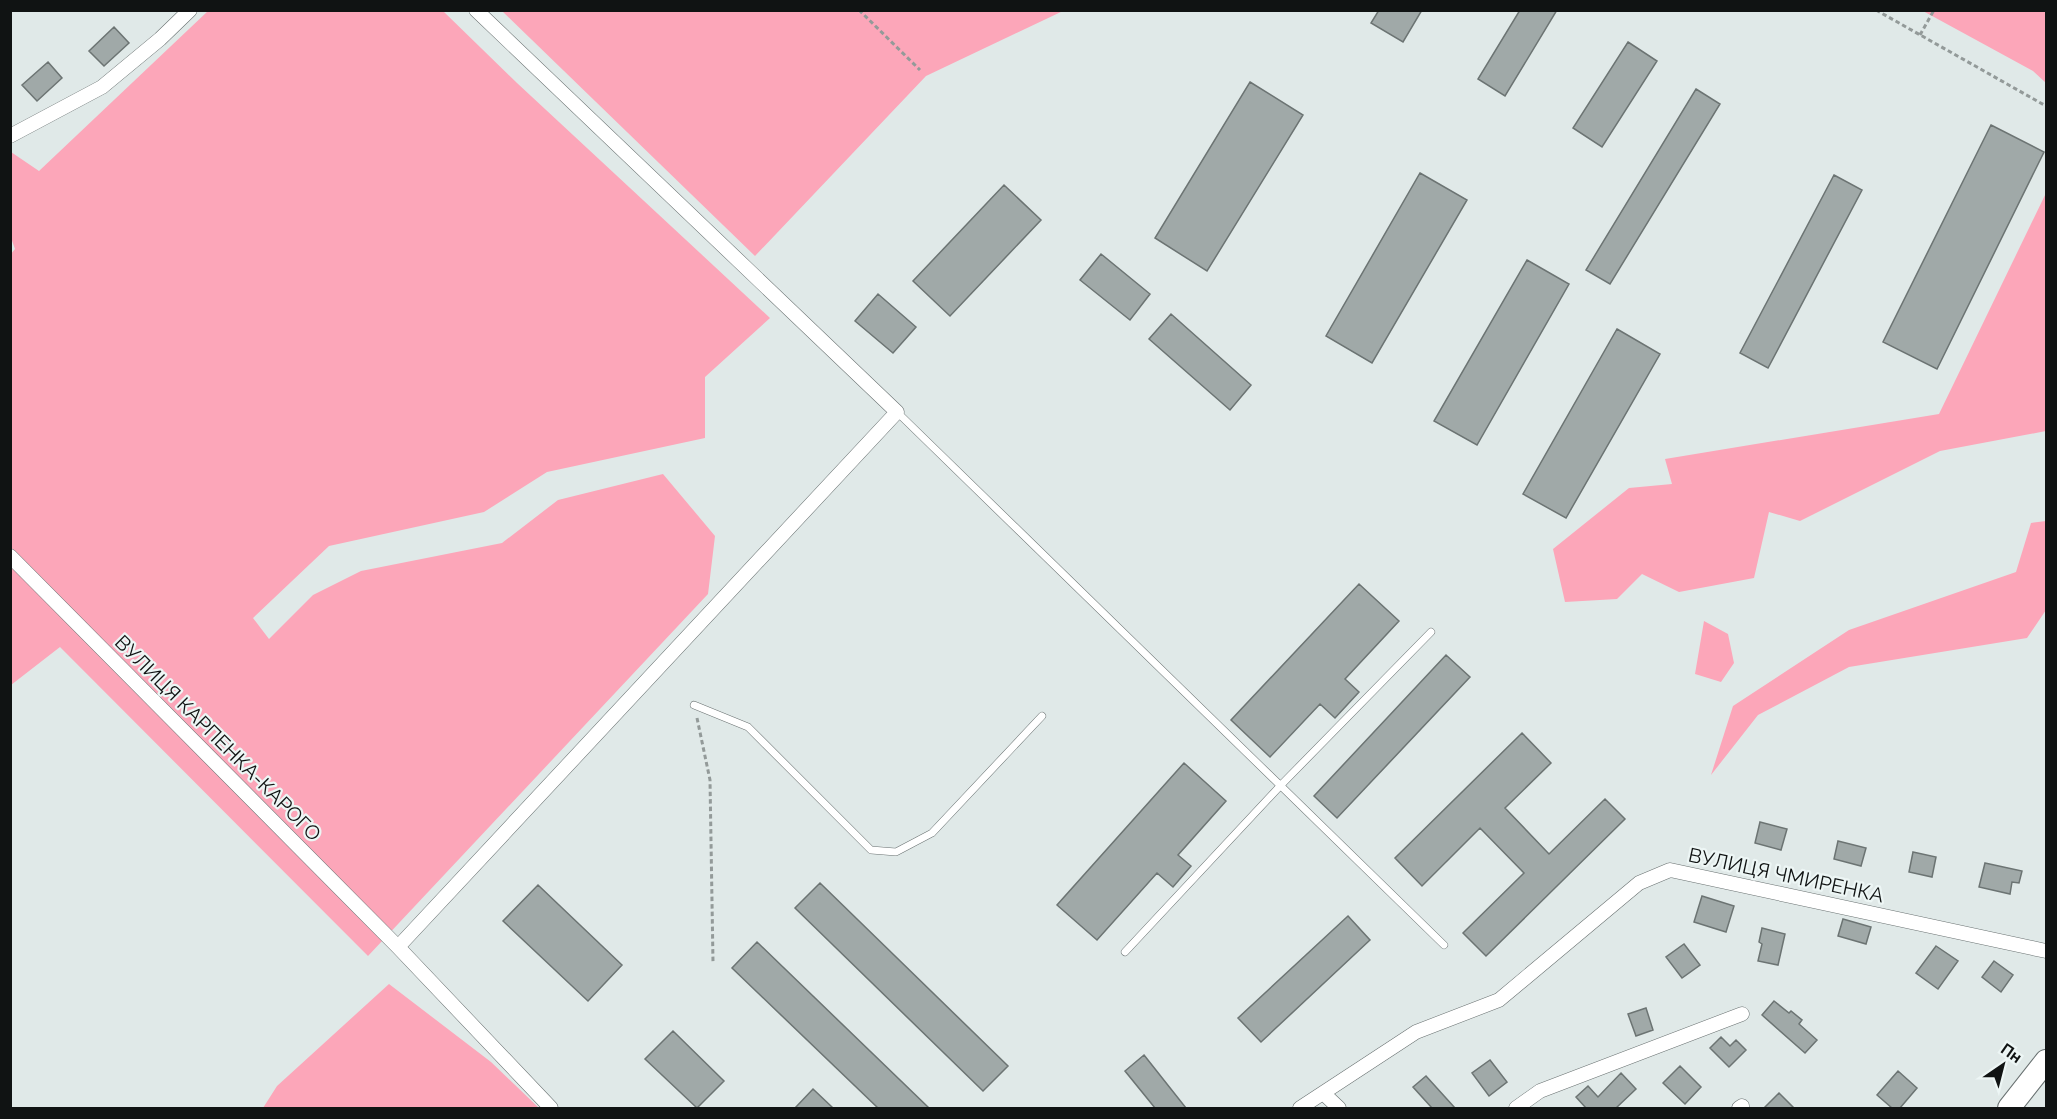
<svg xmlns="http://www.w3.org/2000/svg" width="2057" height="1119" font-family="Raleway,sans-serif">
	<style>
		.green { fill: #fca6b9 }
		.building { fill: #a0a9a8; stroke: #6c7473; stroke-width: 1.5 }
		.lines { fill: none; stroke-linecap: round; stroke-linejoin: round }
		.service-casing { stroke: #697171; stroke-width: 8 }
		.minor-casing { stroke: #697171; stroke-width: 15 }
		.primary-casing { stroke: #697171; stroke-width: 24 }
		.path { stroke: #939a99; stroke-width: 3; stroke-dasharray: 4.5 3; stroke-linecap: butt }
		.service { stroke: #fff; stroke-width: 7 }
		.minor { stroke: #fff; stroke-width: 14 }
		.primary { stroke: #fff; stroke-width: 22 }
		.labels { text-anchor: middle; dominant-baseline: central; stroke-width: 4.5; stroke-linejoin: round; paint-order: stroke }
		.street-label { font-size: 20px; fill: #101313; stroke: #edf6f5 }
	</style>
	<rect width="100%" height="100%" fill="#e0e9e8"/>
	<path class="green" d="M208,11H443L517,83L770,318L705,377V438L547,472L484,512L329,546L253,618L269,639L313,595L361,571L502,543L558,500L663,474L715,536L708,594L368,956L60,647L11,685L10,255L15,249L10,235L11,152L39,171Z
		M502,11H1063L926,76L755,256Z
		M1923,11H2046V83L2033,71Z
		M2046,193V431L1940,451L1800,521L1769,512L1754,578L1679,592L1642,574L1617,599L1565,602L1553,549L1629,488L1672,484L1665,459L1939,414Z
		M2046,521V610L2027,638L1849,667L1758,715L1711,775L1733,706L1849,630L2016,572L2031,523Z
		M1704,621L1728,634L1734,663L1721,682L1695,674Z
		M389,984L491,1062L539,1108H263L277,1086Z"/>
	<path class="building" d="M1379,10H1422L1403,42L1371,23Z
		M1520,10H1557L1505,96L1478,79Z
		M114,27L129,43L104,66L89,51Z
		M1628,42L1657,61L1602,147L1573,128Z
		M48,62L62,78L37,101L22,85Z
		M1250,82L1303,115L1207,271L1155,238Z
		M1696,89L1720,104L1610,284L1586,270Z
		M1991,125L2044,152L1937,369L1883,342Z
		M1420,173L1467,200L1372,363L1326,336Z
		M1834,175L1862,190L1768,368L1740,353Z
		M1004,185L1041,220L950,316L913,281Z
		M1101,254L1150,294L1130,320L1080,280Z
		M1527,260L1569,284L1477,445L1434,421Z
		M878,294L916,327L893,353L855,321Z
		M1171,314L1251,385L1230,410L1149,339Z
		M1617,329L1660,354L1566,518L1523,494Z
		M1359,584L1399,621L1345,679L1359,692L1335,718L1320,704L1270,757L1231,720Z
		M1446,655L1470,677L1337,818L1314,796Z
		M1522,733L1551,763L1505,808L1549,854L1605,799L1625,819L1486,956L1463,933L1524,873L1480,828L1422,886L1395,858Z
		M1184,763L1226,801L1178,855L1191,866L1173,887L1157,873L1097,940L1057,905Z
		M1760,822L1787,829L1781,850L1755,843Z
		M1838,841L1866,848L1861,866L1834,859Z
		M1913,852L1936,857L1932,877L1909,872Z
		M1985,863L2022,871L2019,883L2012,882L2010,894L1979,887Z
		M820,883L1008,1066L983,1091L795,908Z
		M538,885L622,965L588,1001L503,921Z
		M1702,896L1734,906L1726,932L1694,922Z
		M1348,916L1370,940L1261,1042L1238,1018Z
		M1843,919L1871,927L1866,944L1838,936Z
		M1762,928L1785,934L1778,965L1758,961L1762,944L1759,942Z
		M757,942L929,1108H878L732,968Z
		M1684,944L1700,965L1682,978L1666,957Z
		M1936,946L1958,961L1938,989L1916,973Z
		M1994,961L2013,975L2001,992L1982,977Z
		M1774,1001L1789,1013L1791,1011L1802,1020L1799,1024L1817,1040L1805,1053L1762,1015Z
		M1646,1008L1653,1030L1636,1036L1628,1014Z
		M673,1031L724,1081L697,1108L645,1059Z
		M1721,1037L1730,1046L1736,1040L1746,1050L1729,1067L1710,1048Z
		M1144,1055L1186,1108H1155L1125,1071Z
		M1490,1060L1507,1082L1489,1096L1472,1073Z
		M1680,1066L1701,1087L1685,1104L1663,1083Z
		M1898,1071L1917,1088L1900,1108H1892L1877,1095Z
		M1621,1073L1636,1089L1616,1108H1586L1576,1097L1588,1086L1598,1097Z
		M1426,1076L1455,1108H1432L1413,1087Z
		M813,1089L833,1108H795Z
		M1779,1093L1794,1108H1764Z"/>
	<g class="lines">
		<g class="service-casing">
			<path id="service" d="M897,412L1444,945
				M694,705L748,727L871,850L896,852L932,833L1042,716
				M1125,952L1281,785L1431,632"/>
		</g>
		<g class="minor-casing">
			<path id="minor" d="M10,136L102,87L160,39L190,10
				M10,556L398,947L551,1108
				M398,947L897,412L476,10
				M1323,1093L1339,1108
				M1300,1108L1416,1032L1499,1000L1639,883L1670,870L2046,951
				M1516,1108L1540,1091L1742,1014
				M1739,1108L1742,1106"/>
		</g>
		<g class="primary-casing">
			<path id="primary" d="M2009,1108L2046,1061"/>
		</g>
		<path class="path" d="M859,10L920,70
			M1876,10L2046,106
			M1920,35L1934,10
			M697,718L710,780L713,962"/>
		<use href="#service" class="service"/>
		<use href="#minor" class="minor"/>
		<use href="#primary" class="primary"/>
	</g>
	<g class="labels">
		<g class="street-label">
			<text transform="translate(218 738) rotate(45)">ВУЛИЦЯ КАРПЕНКА-КАРОГО</text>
			<text transform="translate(1786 875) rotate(12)">ВУЛИЦЯ ЧМИРЕНКА</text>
		</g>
	</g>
	<rect width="2057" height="1119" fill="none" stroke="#101313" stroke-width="24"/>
	<g transform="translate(2003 1065) rotate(35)" stroke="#edf6f5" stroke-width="4.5" paint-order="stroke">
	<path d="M0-4.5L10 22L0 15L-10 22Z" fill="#101313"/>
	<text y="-9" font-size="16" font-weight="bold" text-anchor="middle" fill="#101313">Пн</text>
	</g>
</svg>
